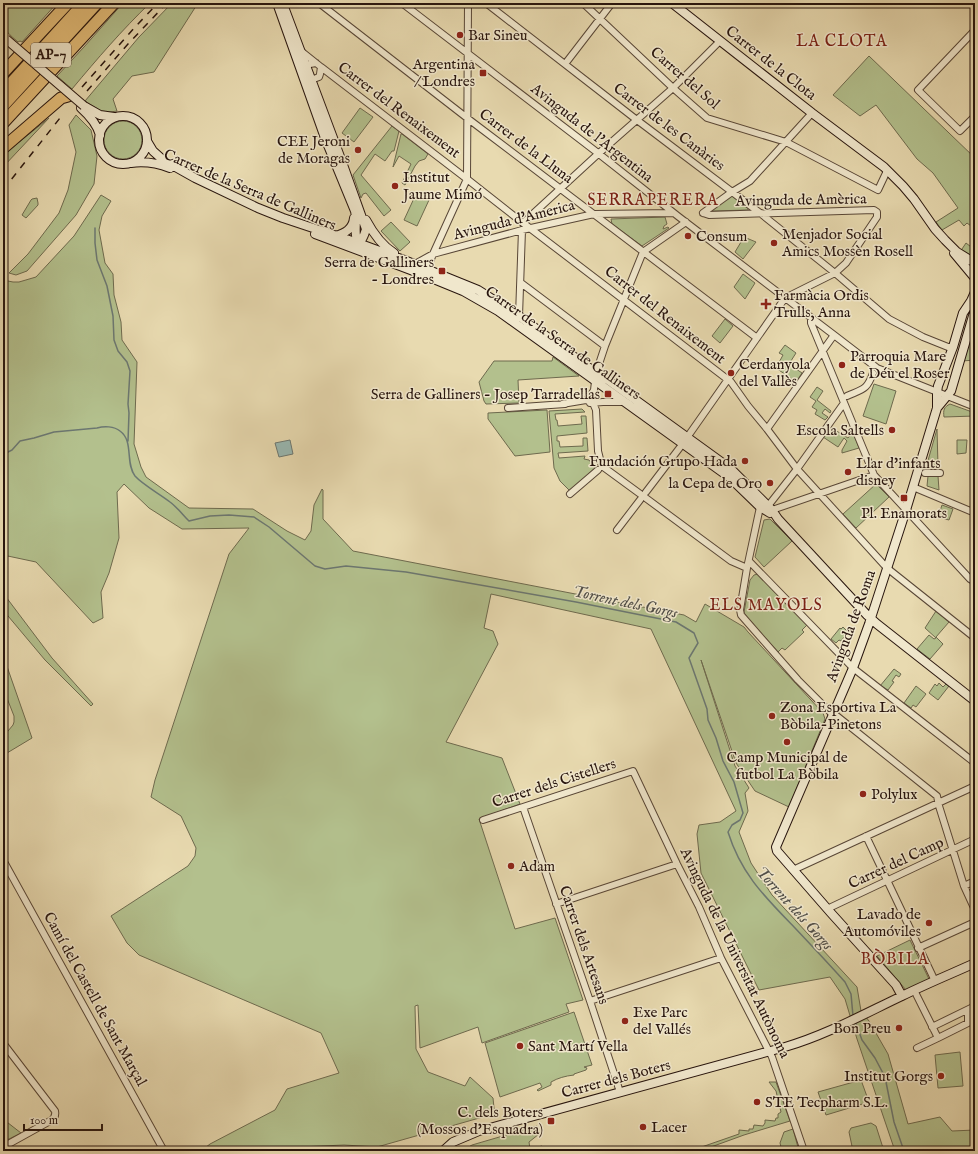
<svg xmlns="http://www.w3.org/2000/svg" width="978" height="1154" font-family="'IM FELL English',serif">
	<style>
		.green { fill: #b3c08d; stroke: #6e6a4e }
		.water { fill: #99b9b3; stroke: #6c7771 }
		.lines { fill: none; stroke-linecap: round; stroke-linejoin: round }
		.stream { stroke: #6c7771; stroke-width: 1.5 }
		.street-casing { stroke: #584636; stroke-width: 8 }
		.secondary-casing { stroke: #28150e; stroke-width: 10 }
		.highway-casing { stroke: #28150e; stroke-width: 13 }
		.street { stroke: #f0e7cc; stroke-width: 6 }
		.secondary { stroke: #f0e7cc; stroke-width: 8 }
		.highway { stroke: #e4bd78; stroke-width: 11 }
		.rail { stroke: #28150e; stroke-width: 1.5; stroke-dasharray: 7 7; stroke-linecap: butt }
		.secondary-bridge-casing { stroke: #28150e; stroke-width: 10; stroke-linecap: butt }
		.secondary-bridge { stroke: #f0e7cc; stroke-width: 8 }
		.poi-dot { fill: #8f2418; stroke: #f0e7cc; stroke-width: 1.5 }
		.labels { text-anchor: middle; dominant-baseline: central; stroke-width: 3; stroke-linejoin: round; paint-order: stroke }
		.shield { fill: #f0e7cc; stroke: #645447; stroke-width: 1 }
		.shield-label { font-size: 14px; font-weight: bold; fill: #28150e }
		.poi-label { font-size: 15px; fill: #28150e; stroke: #f0e7cc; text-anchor: start }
		.street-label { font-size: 15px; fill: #28150e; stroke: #f0e7cc }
		.neighbourhood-label { font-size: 16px; letter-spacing: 1px; fill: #7a1f14; stroke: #f0e7cc }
		.water-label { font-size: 16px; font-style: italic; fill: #504e48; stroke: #f0e7cc }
	</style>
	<rect width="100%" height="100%" fill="#e8dab0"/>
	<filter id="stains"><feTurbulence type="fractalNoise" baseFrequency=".005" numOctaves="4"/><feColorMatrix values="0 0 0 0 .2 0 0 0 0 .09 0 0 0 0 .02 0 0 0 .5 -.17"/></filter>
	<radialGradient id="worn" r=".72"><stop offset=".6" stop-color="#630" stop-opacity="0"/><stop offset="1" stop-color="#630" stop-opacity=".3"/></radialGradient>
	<path class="green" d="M3,3H57L22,42L20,41L18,42C0,27 3,26 3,3Z
		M123,3H150C122,30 97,59 72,89L57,76L84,47Z
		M172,3H198L154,72L132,76L113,99L117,111L104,113L85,101L139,37Z
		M869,56L975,158V229L967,223L964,226L959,220L942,230L936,222L958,208L933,173L917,159L876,105L860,116L833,95Z
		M360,108L373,117L354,142L342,133Z
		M76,115L91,130L97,156L94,184L76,215L27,271L16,275L9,273L28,254L59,213L68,190L76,152L69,125Z
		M49,118L3,167V155Z
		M104 140a19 19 0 1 1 38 0a19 19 0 1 1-38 0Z
		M392,126L399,131L394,151H392L385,161L375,154L361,175L391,210L384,216L366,193L363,194L361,198L353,175Z
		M401,134H402L428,154L425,159L419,161L415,166L405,185L402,183L411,164L399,156L393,167Z
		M416,194L429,200L417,226L404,220Z
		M101,195L111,201L102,216L99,230L105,263L113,274L114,295L121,322L122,340L137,362L134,444L141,467L146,477L189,508L253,509L287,531L305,540L311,531L314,505L322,489L323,490V519L353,551L684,615L696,622L705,604L744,627L748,632L823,713L825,719L789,807L755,791L736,763L701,660L735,766L749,788L745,793L748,811L739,832L751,863L772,895L857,987L861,1011L869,1021L888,1054L908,1124L940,1117L952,1131L975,1130V1151H895L857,1039L845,999L830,977L759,990L701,873L697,834L699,825L720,822L736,811L651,629L491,594L484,628L493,631L498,644L446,742L502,758L520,804L479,819L515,929L555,918L583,1000L566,1004L569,1012L482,1043L478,1027L420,1048L418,1005L415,1006L416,1049L428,1072L465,1086L470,1077L493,1098L494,1108L497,1113L377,1147L344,1145L278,1148L266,1151H201L210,1144L275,1110L287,1089L339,1073L321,1033L139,955L127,943L111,916L188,866L195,856L196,848L181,816L151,797L155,780L229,554L249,528L182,529L149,508L124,484L117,492L119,538L109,573L101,592L103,618L93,623L36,562L3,555V280L13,282H19L36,277L74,236Z
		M730,196H732L748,208V210L712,211L711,209Z
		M37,198L38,203V205L26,218L22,215L31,200L32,199Z
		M665,217L667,224L664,226L663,229L668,227L669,228L642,246L612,224L611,219Z
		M391,222L410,242L400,251L381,231Z
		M744,237L756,242L743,259L735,252Z
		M966,243L975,250V261L960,252Z
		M743,274L755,283L745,299L734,287Z
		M975,318V360L962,361Z
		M725,319L733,326L720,343L712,336Z
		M785,345L796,353L789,364L802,373L796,382L776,368L783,355L779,353Z
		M553,357L579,376L518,380L519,403L486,404L484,401L479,382L494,361H552Z
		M874,384L896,391L886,424L863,416Z
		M817,387L823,391L817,400L831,411L830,413L825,409L822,413L828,417L825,420L815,414L817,410L812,407L816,401L810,397Z
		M950,404L975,413V416L944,417C943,410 944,407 950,404Z
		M582,409L585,412L555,414L556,420H557L558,426L582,424L581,416H586L587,433L557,436V441H559L560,447L583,446V438H587L588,451L558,453L559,458L585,456L584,459L589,460L595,468L570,491L560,481L554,468L549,411Z
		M547,410L550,452L515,456L488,419V413Z
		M830,427L848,438L853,432L859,448L842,453V450L847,441L844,438L838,447L823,437Z
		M937,429L938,466L927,464Z
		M957,440H967L966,453L957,454Z
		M928,476H938L939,490L927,486Z
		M876,484L889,497L856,528L843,514Z
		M942,505L953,509L949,520L938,517Z
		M770,519L792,541L764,567L755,557L764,520Z
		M758,574L807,625L802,630L804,632L785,650L782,648L778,652L746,616L744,612L750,580L754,575Z
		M3,593L52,658L93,704L91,706L45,660L3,610Z
		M936,611L949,622L936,637L943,644L930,659L917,649L929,635L934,639L936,638L925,628Z
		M843,627L848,632L841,641L839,640L836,643L831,639L840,628L841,629Z
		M3,655L32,738L7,753L3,737L13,725L14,722V716L3,688Z
		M894,669L901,674L899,677L896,675L892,681L894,682L888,690L880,686Z
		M939,683L943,687L946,684L949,686L938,700L929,693L935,684L937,686Z
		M916,686L926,694L916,707L913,705L911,708L904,703Z
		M910,940L929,979L906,990L877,956Z
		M574,1012L592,1065L584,1067L587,1068L586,1070L574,1074V1075C565,1076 558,1078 551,1082V1085L538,1091L537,1090L542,1087L540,1083L500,1097L485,1043Z
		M960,1052L963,1086L938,1088L935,1055Z
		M861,1080L869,1102L826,1115L818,1092Z
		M769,1082H776L790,1121L744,1135L711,1147V1151H693V1150L739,1134V1130L749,1131V1129H753L754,1125L763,1126L765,1123V1120L775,1121L776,1118H778V1114L781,1112L776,1091Z
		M3,1119L21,1133L3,1142Z
		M871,1123L876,1126L884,1151H853L849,1132L851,1128Z
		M537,1126L539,1134L529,1142L530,1149L542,1146L544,1151H462L472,1145Z
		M793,1129L799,1151H782L780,1143L784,1132Z"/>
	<path class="water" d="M290,440L293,454L279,457L275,443Z"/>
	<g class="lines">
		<path class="stream" d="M95,228V243L97,260L107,286L113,316L114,340L118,351L127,362L130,371L128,404L129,413L128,441
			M3,454H4L12,450L20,441L34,438L54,432L97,428C104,426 114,426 120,431C134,441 125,463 135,476C143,485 160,494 170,502C177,507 183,515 189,521L210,516L229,515L254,517L269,527L315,566L325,569L346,566L406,572L576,602L676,622L694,633L698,643L689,658L707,709L708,720L716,738L723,761L734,782L743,813L740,820L732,825L728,832C741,874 765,897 795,928C812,946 829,964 845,982L851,994L853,1016
			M855,1021L862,1040L875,1058L885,1077L894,1122L904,1151"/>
		<g class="street-casing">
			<path id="street" d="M319,3L471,121L757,338
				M402,3L594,150L679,217L834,335L877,368L975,407
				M486,3L633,117L760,213L835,273L889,319L923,337L948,347H953
				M583,3L673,88L707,118L786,142L878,190L886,173
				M975,30L918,90L960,131L975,116
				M301,51L321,67L320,74L319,77L308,81
				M565,64L612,3
				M321,67L467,179L523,223L531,229L731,382L748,406L767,429L797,469L887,568L975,638
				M303,69L310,64L316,63
				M703,213L732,192L750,181L812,113
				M523,223L598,154L673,88L720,41
				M415,264L433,254L467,179L468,3
				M426,272L433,254L522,230L594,214L673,213
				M521,283L605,346
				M518,318L519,316L522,230
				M811,318V323L874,475L970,579L975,582
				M847,396C863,389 867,390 873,373
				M586,400L593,403L596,410L598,451L600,459L602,466L643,496L731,561L747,568
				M590,403L603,402H624
				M562,404L586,400L591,395L594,390L596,373L605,346L643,252L686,222
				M508,408L565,404
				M767,429L834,335
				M686,439L785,298L835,273L846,263L877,217V212L874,210L709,215L703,213
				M925,473H940
				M913,487L975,513
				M646,492L681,446
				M570,494L598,470
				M768,506L797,469L844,403
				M760,507L747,568L740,610L741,615L798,680L832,714
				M772,510L874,475
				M617,530L640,500
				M749,561L853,668L975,763
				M833,713L937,796L939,806L964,886L975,910
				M523,807L590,1001L620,1092
				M483,820L633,771L677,864L699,907L721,958L772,1057L804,1151
				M866,836L935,981
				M3,860L164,1151
				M793,870L975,786
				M964,886L975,881
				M556,904L677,864
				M827,909L975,839
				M918,948L975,922
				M913,991L915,992L938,1038L968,1023V1010
				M590,1001L721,958
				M932,1027L975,1006
				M3,1043L55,1111C56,1116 54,1119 50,1121L3,1147
				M917,1048L938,1038"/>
		</g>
		<g class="secondary-casing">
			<path id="secondary" d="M277,3L325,138L355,211C358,222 352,235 360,245
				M284,3V7L342,162L366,229C364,236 362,242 355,244
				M672,3L812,113L884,167L903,186L914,199L935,229L945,240L957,252L975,263
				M84,106L100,115L114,117
				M81,108C90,116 97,124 100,135
				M99 140a24 24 0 1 1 48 0a24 24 0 1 1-48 0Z
				M147,141L153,151L163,160L195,178L258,208L283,218L358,243L404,260L478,290L519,316L596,373L608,380L731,469L772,510L778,519L867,615L877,624L975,701
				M131,163C145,161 157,163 170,168
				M366,220C373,233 381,245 394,253
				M315,234L424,275L463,291L498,311L729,477L760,507L770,513
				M336,236C345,233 353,229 354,218
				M954,253L974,277
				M937,408L951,391L973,316L975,312
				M902,996L896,985L831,913L777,851L776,847L853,668L869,624L906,510L937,408V392L938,386L953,347L963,313L971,301L975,292
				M443,1151L453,1142L479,1131L785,1047C826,1035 864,1014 902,996C926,984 951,974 975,963"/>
		</g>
		<g class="highway-casing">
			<path id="highway" d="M3,73L68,3
				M3,92L84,3
				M3,106L97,3
				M3,123L114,3
				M3,148L61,98L68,96"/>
		</g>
		<use href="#street" class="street"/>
		<use href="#secondary" class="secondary"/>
		<use href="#highway" class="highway"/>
		<path class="rail" d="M82,87L136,26L158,3
			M87,91L128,44L167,3
			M3,190L60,118"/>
		<g class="secondary-bridge-casing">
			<path id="secondary-bridge" d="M6,39L84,106"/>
		</g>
		<use href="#secondary-bridge" class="secondary-bridge"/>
	</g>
	<g class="poi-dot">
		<circle cx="460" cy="35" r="4"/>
		<rect x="479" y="69" width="8" height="8" rx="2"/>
		<circle cx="358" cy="150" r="4"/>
		<circle cx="395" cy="186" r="4"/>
		<circle cx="688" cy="236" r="4"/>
		<circle cx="774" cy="243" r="4"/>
		<rect x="438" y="267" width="8" height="8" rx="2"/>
		<path d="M764 298h4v4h4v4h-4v4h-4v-4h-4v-4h4z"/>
		<circle cx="842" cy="365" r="4"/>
		<circle cx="731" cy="373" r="4"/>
		<rect x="604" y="390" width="8" height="8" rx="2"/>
		<circle cx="892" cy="430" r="4"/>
		<circle cx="745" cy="461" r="4"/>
		<circle cx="848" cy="472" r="4"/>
		<circle cx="770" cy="483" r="4"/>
		<rect x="900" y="494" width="8" height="8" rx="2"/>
		<circle cx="772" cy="716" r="4"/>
		<circle cx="787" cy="742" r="4"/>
		<circle cx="863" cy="794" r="4"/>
		<circle cx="511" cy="866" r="4"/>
		<circle cx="929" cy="923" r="4"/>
		<circle cx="625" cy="1021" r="4"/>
		<circle cx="899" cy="1028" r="4"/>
		<circle cx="520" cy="1046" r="4"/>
		<circle cx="941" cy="1076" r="4"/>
		<circle cx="757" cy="1102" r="4"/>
		<rect x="547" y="1117" width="8" height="8" rx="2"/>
		<circle cx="643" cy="1127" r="4"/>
	</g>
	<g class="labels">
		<rect class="shield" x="31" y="43" width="40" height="24" rx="3"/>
		<g class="shield-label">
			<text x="51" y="55">AP-7</text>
		</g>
		<g class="poi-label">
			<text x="468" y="35">Bar Sineu</text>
			<text x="475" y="64" text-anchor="end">Argentina<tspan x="475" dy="17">/ Londres</tspan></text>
			<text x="350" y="141" text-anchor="end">CEE Jeroni<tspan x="350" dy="17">de Moragas</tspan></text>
			<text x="403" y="177">Institut<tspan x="403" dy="17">Jaume Mimó</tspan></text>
			<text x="782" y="234">Menjador Social<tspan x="782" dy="17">Amics Mossèn Rosell</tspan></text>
			<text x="696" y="236">Consum</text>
			<text x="434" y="262" text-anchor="end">Serra de Galliners<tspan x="434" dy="17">- Londres</tspan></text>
			<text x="774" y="295">Farmàcia Ordis<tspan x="774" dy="17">Trulls, Anna</tspan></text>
			<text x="850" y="356">Parroquia Mare<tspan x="850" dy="17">de Déu el Roser</tspan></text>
			<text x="739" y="364">Cerdanyola<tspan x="739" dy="17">del Vallès</tspan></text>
			<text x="600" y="394" text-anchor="end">Serra de Galliners - Josep Tarradellas</text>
			<text x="884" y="430" text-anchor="end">Escola Saltells</text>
			<text x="737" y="461" text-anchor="end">Fundación Grupo Hada</text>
			<text x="856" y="463">Llar d'infants<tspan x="856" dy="17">disney</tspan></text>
			<text x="762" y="483" text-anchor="end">la Cepa de Oro</text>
			<text x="904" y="513" text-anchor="middle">Pl. Enamorats</text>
			<text x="780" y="707">Zona Esportiva La<tspan x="780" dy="17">Bòbila-Pinetons</tspan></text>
			<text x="787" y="757" text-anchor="middle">Camp Municipal de<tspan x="787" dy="17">futbol La Bòbila</tspan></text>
			<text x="871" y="794">Polylux</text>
			<text x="519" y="866">Adam</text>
			<text x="921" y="914" text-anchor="end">Lavado de<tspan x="921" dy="17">Automóviles</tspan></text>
			<text x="633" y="1012">Exe Parc<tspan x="633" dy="17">del Vallés</tspan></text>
			<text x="891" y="1028" text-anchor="end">Bon Preu</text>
			<text x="528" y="1046">Sant Martí Vella</text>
			<text x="933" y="1076" text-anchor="end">Institut Gorgs</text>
			<text x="765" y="1102">STE Tecpharm S.L.</text>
			<text x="543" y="1112" text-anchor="end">C. dels Boters<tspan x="543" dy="17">(Mossos d'Esquadra)</tspan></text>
			<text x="651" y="1127">Lacer</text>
		</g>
		<g class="street-label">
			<text transform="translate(771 63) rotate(38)">Carrer de la Clota</text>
			<text transform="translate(685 78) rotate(41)">Carrer del Sol</text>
			<text transform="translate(399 110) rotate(37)">Carrer del Renaixement</text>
			<text transform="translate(669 127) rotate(37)">Carrer de les Canàries</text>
			<text transform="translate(592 133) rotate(38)">Avinguda de l'Argentina</text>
			<text transform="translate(526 146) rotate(37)">Carrer de la Lluna</text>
			<text transform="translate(250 190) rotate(23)">Carrer de la Serra de Galliners</text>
			<text transform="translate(801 200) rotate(-1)">Avinguda de Amèrica</text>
			<text transform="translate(514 220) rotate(-14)">Avinguda d'America</text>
			<text transform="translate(665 315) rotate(38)">Carrer del Renaixement</text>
			<text transform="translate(563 343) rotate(35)">Carrer de la Serra de Galliners</text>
			<text transform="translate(851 626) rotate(-70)">Avinguda de Roma</text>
			<text transform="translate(554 783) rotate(-18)">Carrer dels Cistellers</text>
			<text transform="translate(896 863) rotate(-25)">Carrer del Camp</text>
			<text transform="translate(584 945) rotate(71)">Carrer dels Artesans</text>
			<text transform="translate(735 953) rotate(64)">Avinguda de la Universitat Autònoma</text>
			<text transform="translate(95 999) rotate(61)">Camí del Castell de Sant Marçal</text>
			<text transform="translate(616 1079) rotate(-15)">Carrer dels Boters</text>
		</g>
		<g class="neighbourhood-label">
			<text x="842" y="42">LA CLOTA</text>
			<text x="653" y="201">SERRAPERERA</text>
			<text x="766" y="606">ELS MAYOLS</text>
			<text x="895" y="960">BÒBILA</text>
		</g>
		<g class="water-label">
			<text transform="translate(625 603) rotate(12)">Torrent dels Gorgs</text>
			<text transform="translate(794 909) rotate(48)">Torrent dels Gorgs</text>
		</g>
	</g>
	<rect width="978" height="1154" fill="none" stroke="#e8dab0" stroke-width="16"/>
	<rect x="4" y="4" width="970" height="1146" fill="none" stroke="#28150e" stroke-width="2"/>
	<rect x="8" y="8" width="962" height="1138" fill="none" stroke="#28150e"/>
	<path d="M24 1124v6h78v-6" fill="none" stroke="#28150e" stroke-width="2"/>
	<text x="30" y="1124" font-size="12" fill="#28150e" stroke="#f0e7cc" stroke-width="3" paint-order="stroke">100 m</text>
	<rect width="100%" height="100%" filter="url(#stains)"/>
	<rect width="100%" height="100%" fill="url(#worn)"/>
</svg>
